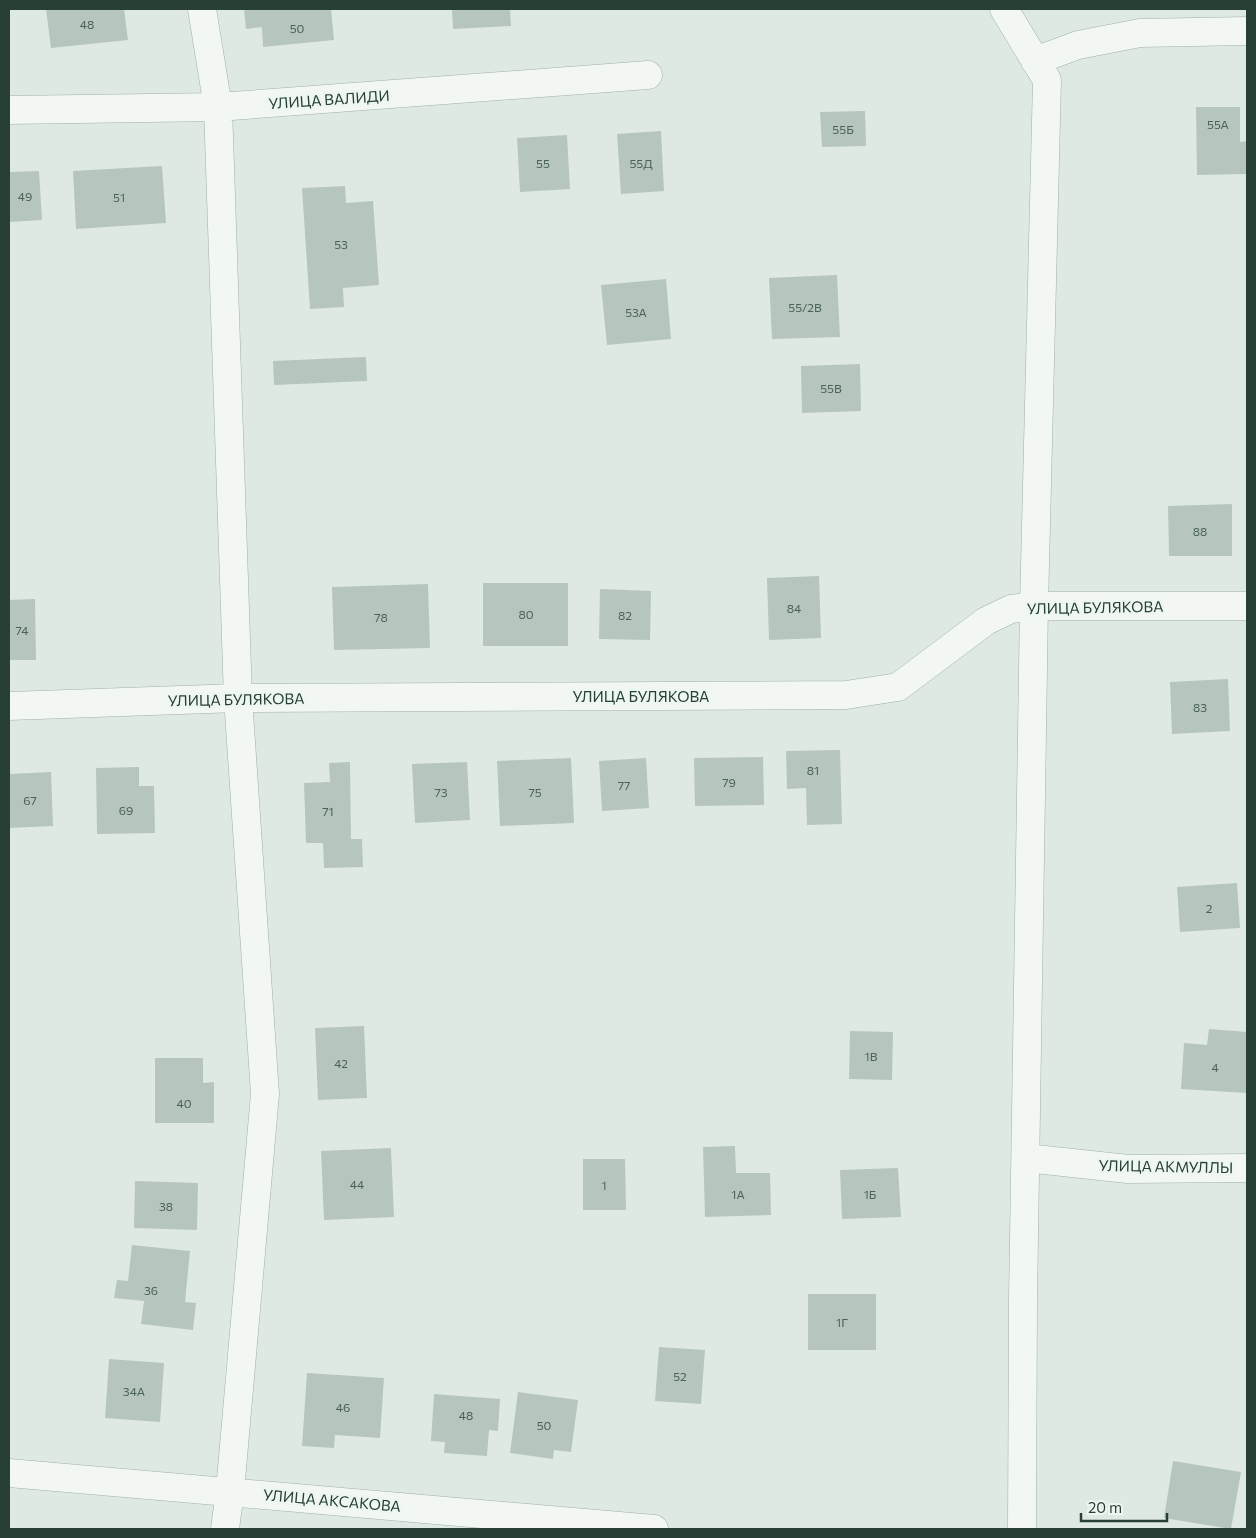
<svg xmlns="http://www.w3.org/2000/svg" width="1256" height="1538" font-family="Commissioner,sans-serif">
	<style>
		.building { fill: #b6c6bd }
		.lines { fill: none; stroke-linecap: round; stroke-linejoin: round }
		.street-casing { stroke: #a0b0a7; stroke-width: 29 }
		.street { stroke: #f2f7f4; stroke-width: 28 }
		.labels { text-anchor: middle; dominant-baseline: central; stroke-width: 5; stroke-linejoin: round; paint-order: stroke }
		.number-label { font-size: 12px; fill: #4b6256 }
		.street-label { font-size: 15px; fill: #274033; stroke: #eef6f2 }
	</style>
	<rect width="100%" height="100%" fill="#dfe9e3"/>
	<path class="building" d="M46,9H124L128,40L51,48Z
		M244,9H331L334,40L263,47L262,27L246,29Z
		M452,9H510L511,26L453,29Z
		M1196,107H1240V142L1247,141V174L1197,175Z
		M865,111L866,146L822,147L820,112Z
		M661,131L664,191L621,194L617,134Z
		M567,135L570,189L520,192L517,138Z
		M162,166L166,223L76,229L73,171Z
		M39,171L42,220L9,222V172Z
		M345,186L346,203L373,201L379,285L343,288L344,307L310,309L302,188Z
		M837,275L840,337L772,339L769,278Z
		M666,279L671,339L607,345L601,285Z
		M366,357L367,381L274,385L273,361Z
		M860,364L861,411L802,413L801,366Z
		M1232,504V556H1169L1168,506Z
		M819,576L821,638L769,640L767,578Z
		M483,583H568V646H483Z
		M428,584L430,648L334,650L332,587Z
		M600,589L651,591L650,640L599,639Z
		M35,599L36,660H9V600Z
		M1228,679L1230,731L1172,734L1170,682Z
		M840,750L842,824L807,825L806,788L787,789L786,751Z
		M763,757L764,805L695,806L694,758Z
		M571,758L574,823L500,826L497,761Z
		M646,758L649,808L602,811L599,761Z
		M350,762L351,839H362L363,867L324,868L323,843H306L304,783L330,782L329,763Z
		M467,762L470,820L415,823L412,764Z
		M139,767V786H154L155,833L97,834L96,768Z
		M51,772L53,826L9,828V774Z
		M1237,883L1240,928L1180,932L1177,887Z
		M364,1026L367,1098L318,1100L315,1028Z
		M1209,1029L1247,1032V1093L1181,1089L1184,1043L1207,1045Z
		M850,1031L893,1032L892,1080L849,1079Z
		M155,1058H203V1083L214,1082V1123H155Z
		M735,1146L736,1173H770L771,1215L705,1217L703,1147Z
		M391,1148L394,1217L324,1220L321,1151Z
		M583,1159H625L626,1210H583Z
		M898,1168L901,1217L842,1219L840,1170Z
		M135,1181L198,1183L197,1230L134,1228Z
		M132,1245L190,1251L185,1302L196,1303L193,1330L141,1324L144,1301L114,1298L117,1280L128,1281Z
		M808,1294H876V1350H808Z
		M659,1347L705,1350L701,1404L655,1401Z
		M109,1359L164,1363L160,1422L105,1418Z
		M307,1373L384,1378L380,1438L335,1435L334,1448L302,1446Z
		M518,1392L578,1400L571,1452L554,1450L553,1459L510,1453Z
		M434,1394L500,1399L498,1431L489,1430L487,1456L444,1453L445,1442L431,1441Z
		M1173,1461L1241,1472L1231,1529L1164,1518Z"/>
	<g class="lines">
		<g class="street-casing">
			<path id="street" d="M202,9L218,107L238,698L265,1094L230,1491L225,1529
				M1004,9L1047,80L1034,606L1023,1301L1022,1529
				M1035,61L1078,45L1140,33L1247,31
				M9,110L218,107L648,75
				M9,706L238,698L846,695L898,687L986,621L1011,609L1034,606H1247
				M1026,1158L1128,1169L1247,1168
				M9,1473L654,1529"/>
		</g>
		<use href="#street" class="street"/>
	</g>
	<g class="labels">
		<g class="number-label">
			<text x="87" y="24">48</text>
			<text x="297" y="28">50</text>
			<text x="1218" y="124">55А</text>
			<text x="843" y="129">55Б</text>
			<text x="543" y="163">55</text>
			<text x="641" y="163">55Д</text>
			<text x="25" y="196">49</text>
			<text x="119" y="197">51</text>
			<text x="341" y="244">53</text>
			<text x="805" y="307">55/2В</text>
			<text x="636" y="312">53А</text>
			<text x="831" y="388">55В</text>
			<text x="1200" y="531">88</text>
			<text x="794" y="608">84</text>
			<text x="526" y="614">80</text>
			<text x="625" y="615">82</text>
			<text x="381" y="617">78</text>
			<text x="22" y="630">74</text>
			<text x="1200" y="707">83</text>
			<text x="813" y="770">81</text>
			<text x="729" y="782">79</text>
			<text x="624" y="785">77</text>
			<text x="441" y="792">73</text>
			<text x="535" y="792">75</text>
			<text x="30" y="800">67</text>
			<text x="126" y="810">69</text>
			<text x="328" y="811">71</text>
			<text x="1209" y="908">2</text>
			<text x="871" y="1056">1В</text>
			<text x="341" y="1063">42</text>
			<text x="1215" y="1067">4</text>
			<text x="184" y="1103">40</text>
			<text x="357" y="1184">44</text>
			<text x="604" y="1185">1</text>
			<text x="738" y="1194">1А</text>
			<text x="870" y="1194">1Б</text>
			<text x="166" y="1206">38</text>
			<text x="151" y="1290">36</text>
			<text x="842" y="1322">1Г</text>
			<text x="680" y="1376">52</text>
			<text x="134" y="1391">34А</text>
			<text x="343" y="1407">46</text>
			<text x="466" y="1415">48</text>
			<text x="544" y="1425">50</text>
		</g>
		<g class="street-label">
			<text transform="translate(329 99) rotate(-4)">УЛИЦА ВАЛИДИ</text>
			<text transform="translate(1095 607) rotate(-1)">УЛИЦА БУЛЯКОВА</text>
			<text x="641" y="696">УЛИЦА БУЛЯКОВА</text>
			<text transform="translate(236 699) rotate(-1)">УЛИЦА БУЛЯКОВА</text>
			<text transform="translate(1166 1166) rotate(1)">УЛИЦА АКМУЛЛЫ</text>
			<text transform="translate(332 1500) rotate(5)">УЛИЦА АКСАКОВА</text>
		</g>
	</g>
	<rect width="1256" height="1538" fill="none" stroke="#274033" stroke-width="20"/>
	<path d="M1081 1513v8h86v-8" fill="none" stroke="#274033" stroke-width="2.5"/>
	<text x="1088" y="1513" font-size="15" fill="#274033" stroke="#eef6f2" stroke-width="4" paint-order="stroke">20 m</text>
</svg>
